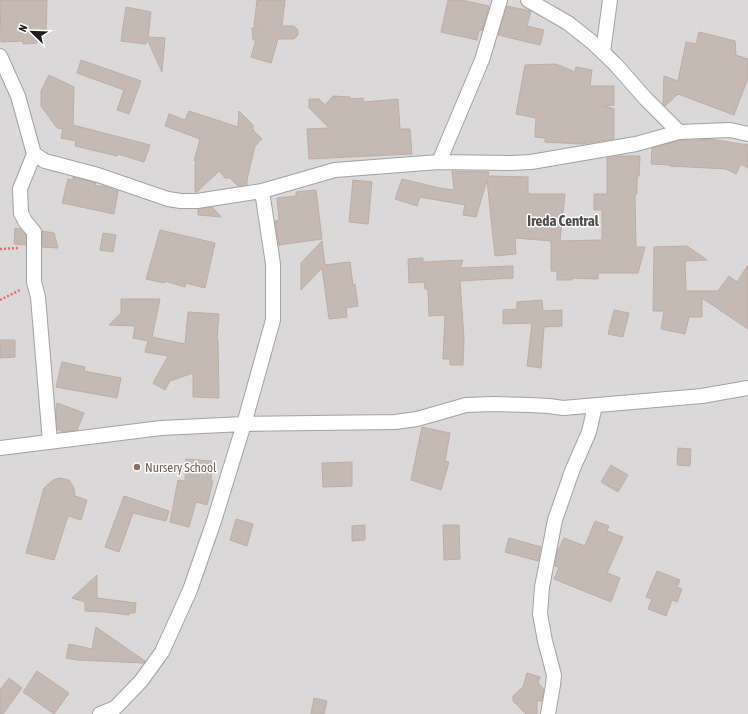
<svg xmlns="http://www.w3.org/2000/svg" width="748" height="714" font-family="'Asap Condensed',sans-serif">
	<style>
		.residential { fill: #dad8d8 }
		.building { fill: #c5b9b3; stroke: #c0ada2 }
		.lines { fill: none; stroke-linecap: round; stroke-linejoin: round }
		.minor-casing { stroke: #a2a2a2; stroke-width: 16 }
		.path { stroke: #ff6260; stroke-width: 2.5; stroke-dasharray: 2 2; stroke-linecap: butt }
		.minor { stroke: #fff; stroke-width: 14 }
		.education-dot { fill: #8d6e63; stroke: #fff; stroke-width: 1.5 }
		.labels { text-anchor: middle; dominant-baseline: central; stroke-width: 3; stroke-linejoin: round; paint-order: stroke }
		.education-label { font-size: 13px; fill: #785e54; stroke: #fff; text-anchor: start }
		.quarter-label { font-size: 15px; font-weight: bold; fill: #4e4e4e; stroke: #fff }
	</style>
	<rect width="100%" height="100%" fill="#eee8e0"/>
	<path class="residential" d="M0,0H748V714H0Z"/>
	<path class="building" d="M0,0H47L46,32H36L37,43L23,44V41L1,42Z
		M257,0H285L282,26H294L298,30V35L294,39H278L271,63L251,57L256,40H253L252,28L260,27V26H254Z
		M448,0H461L489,6L482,31L479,30L477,40L441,32Z
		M507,6L531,11L527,26L544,30L540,45L498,35Z
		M126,7L151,12L148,37L165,38L162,72L147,39L146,44L121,41Z
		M699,32L735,41L736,55L748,59V78L734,115L678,94L665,106L663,104L664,76L678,81L686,42L696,44Z
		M81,60L141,81L129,114L117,110L124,90L77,73Z
		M556,64L575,72L576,67L592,70L590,86H614V105L604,106L614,109V139L582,144L545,142V138L535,137L536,118L516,114L525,65Z
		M49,75L74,87L73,125L150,145L144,162L118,154L117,156L75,146L76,141L61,138L63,129L57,128L41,106V91Z
		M333,96L350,97V99L363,98L364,102L398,99L400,129H410L412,154L309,159L307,129L329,128L309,108V99H319L325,105Z
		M189,111L238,127L239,111L253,125V130L262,139L255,146L247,179V185L238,186L230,178H225L219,171L197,192H195V164L196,161H194L200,139L165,126L169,114L185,120Z
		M710,139L748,145V168L741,164L736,174L726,169L670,166V165L651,164L652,148L680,140H698L702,141L700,140Z
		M619,156H640L639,176H637V194H635L636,247H645L638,273H598V279L572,278V280H557V271H551V241L515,238L516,254L495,256L487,180L476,217L463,215L465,205L420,197L417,206L395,199L402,179L439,188L454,190L452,171L489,172L488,176L528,177V194H565L560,241L602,240V210H594V194H607V158Z
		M73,177L96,183L95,186H103L118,191L114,214L62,203L68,179L73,180Z
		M353,180L372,182L368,224L349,222Z
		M316,190L322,239L279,245L275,221L279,220L277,198L296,196V192Z
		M212,207L221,217L198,215V209Z
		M15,228L20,229L26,235V245L14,244Z
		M160,230L215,243L205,288L186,283L185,287L165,281L164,283L146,279Z
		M42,231L54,233L58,248L42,247Z
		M103,233L116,235L113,252L100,250Z
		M322,241L325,265L350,262L353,285L355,284L358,306L346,308L347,317L329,319L322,268L301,290V263Z
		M687,246L707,260L685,261L686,291H718L729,276L737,282L748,265V329L702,298V317H689L685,334L661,329L664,311H653L654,247Z
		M423,258V262L463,260L460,268L513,266V278L460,281L464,339L463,365H450V359H443L445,315L429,316L428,289H425L424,282L409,283L408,259Z
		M121,299H160L152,337L185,344L188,312L219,314L217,339H218L219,398L193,397V373L170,381L165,390L153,383L168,356L145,352L148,341L133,338L135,326L109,325L121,313Z
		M542,300L543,311L562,310V326L544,327L541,368L527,366L532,323L503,324V310L517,309V302Z
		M614,310L629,313L623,337L608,334Z
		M0,340H15V357L0,358Z
		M62,362L85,367L84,371L121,378L117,398L56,387Z
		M57,403L84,413L77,430L63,432L57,429L56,408Z
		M422,427L450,433L445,461L449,462L441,490L411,480Z
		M678,448L691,449L690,466L677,465Z
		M186,459L212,461L211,481H213L207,505L196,502L189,527L170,522L178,480L185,481Z
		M352,462V486L323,487L322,463Z
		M611,465L628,475L618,492L601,482Z
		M60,478L69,480L74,488L75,496L87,500L81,520L68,516L54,560L26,553L44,488L53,480Z
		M124,496L169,511L166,521L133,513L119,552L105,547Z
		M236,519L253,524L247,546L230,540Z
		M595,521L609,526L607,531L623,537L607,573L620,578L611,602L554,579L559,567L555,566L557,552L564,538L585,546Z
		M365,525V540L352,541V526Z
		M443,525H459L460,559L444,560Z
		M509,538L541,547L538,561L505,552Z
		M657,571L680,580L677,587L682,589L677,602L672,600L666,616L648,609L652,599L646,597Z
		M97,575V598L136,603L135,613H129V615L105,612L85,611V602L72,598Z
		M96,627L145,661L144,663L77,660L66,658L69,644L92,649Z
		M37,671L69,693L54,714L23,692Z
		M527,673L540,677L538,683L544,689L542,701H537V714H526L513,701V696L523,687Z
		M9,678L22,688L3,714H0V690Z
		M314,698L327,701L324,714H311Z"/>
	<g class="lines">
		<g class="minor-casing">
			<path id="minor" d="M528,0L568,23L592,42L615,64L646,99L679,132
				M603,52L610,0
				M0,56L18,96L34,154L45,161L98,175L168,199L181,201H197L262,191L335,170L439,162L511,163L531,162L636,144L679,132L730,130L748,134
				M34,154L20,189L21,213L25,221L34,232V282L38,297L50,442
				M439,162L482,60L500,0
				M0,448L161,428L244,424L395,422L417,419L466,405L494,404L531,405L549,406L563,408L702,396L748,388
				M100,714L115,708L141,681L162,652L190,590L214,521L244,424L273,320V264L262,191
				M548,714L553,685L554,675L545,641L540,614L542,587L555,520L572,471L589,432L595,406"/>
		</g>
		<path class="path" d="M0,249L19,248
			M0,300L20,290"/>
		<use href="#minor" class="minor"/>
	</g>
	<circle class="education-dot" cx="137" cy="467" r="4"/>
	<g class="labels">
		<g class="education-label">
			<text x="145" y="467">Nursery School</text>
		</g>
		<g class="quarter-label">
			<text x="563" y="220">Ireda Central</text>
		</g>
	</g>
	<g transform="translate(32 32) rotate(293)" stroke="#ffffff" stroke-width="3" paint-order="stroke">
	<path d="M0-3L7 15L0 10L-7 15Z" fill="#1b1b1b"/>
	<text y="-6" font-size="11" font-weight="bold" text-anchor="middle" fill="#1b1b1b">N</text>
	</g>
</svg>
